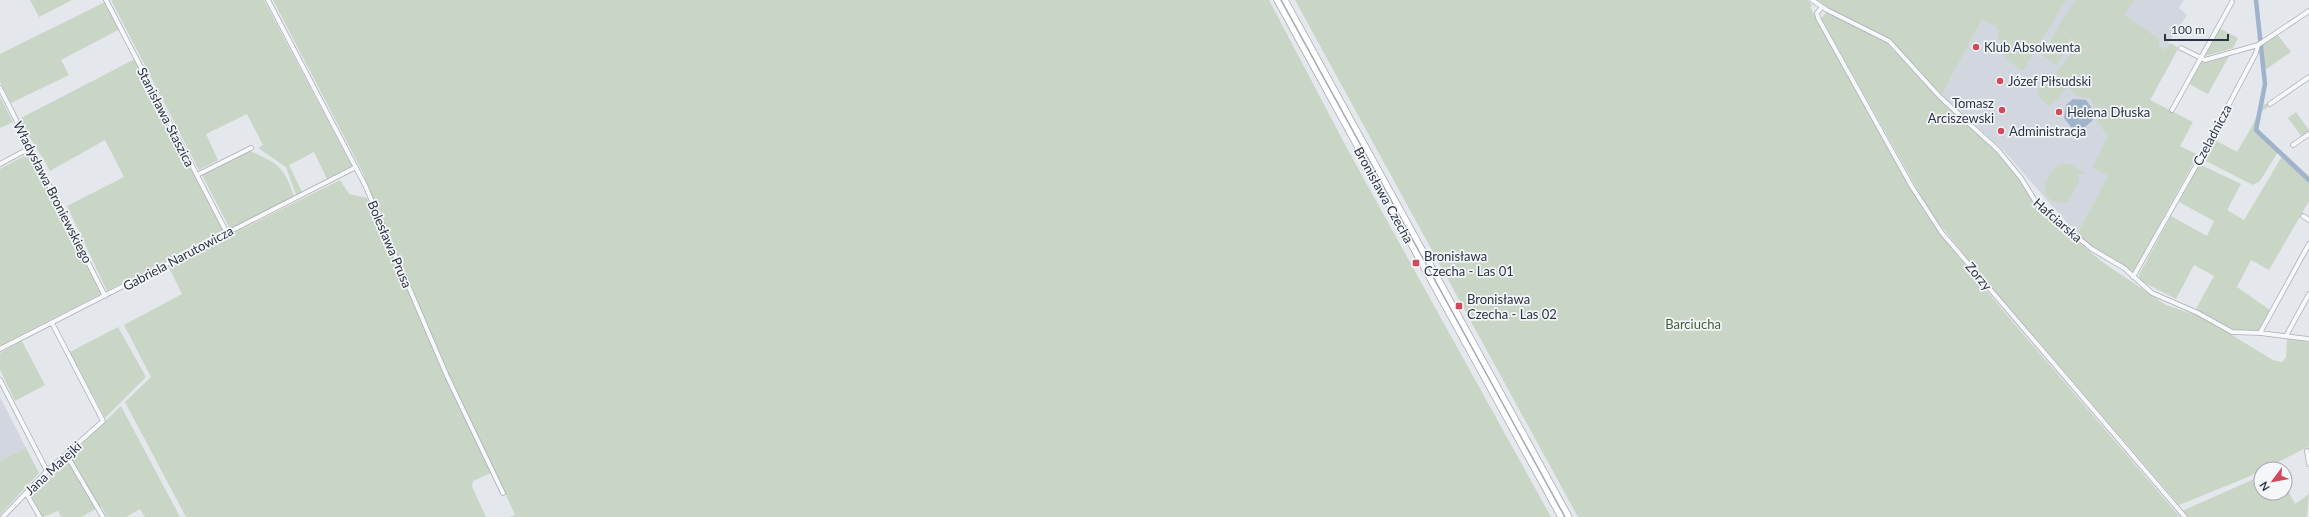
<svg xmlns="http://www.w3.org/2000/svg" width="2309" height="517" font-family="Lato,sans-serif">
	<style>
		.built { fill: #d2d6de }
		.green { fill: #c9d6c5 }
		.water { fill: #9fb4cc }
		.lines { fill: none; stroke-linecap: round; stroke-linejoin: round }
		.canal { stroke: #9fb4cc; stroke-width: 4.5 }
		.minor-casing { stroke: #a9aeb7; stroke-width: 5.5 }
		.major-casing { stroke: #a3abb8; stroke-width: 7 }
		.minor { stroke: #f7f8fa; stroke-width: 4 }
		.major { stroke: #fff; stroke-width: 5.5 }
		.poi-dot { fill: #d1495b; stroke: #f4f6f9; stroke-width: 1.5 }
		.labels { text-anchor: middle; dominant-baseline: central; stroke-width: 3.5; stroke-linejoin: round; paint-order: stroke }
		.poi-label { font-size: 13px; fill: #2b3445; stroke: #f4f6f9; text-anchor: start }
		.street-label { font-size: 13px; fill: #2b3445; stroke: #f4f6f9 }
		.park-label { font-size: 13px; fill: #3f6138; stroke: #f4f6f9 }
	</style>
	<rect width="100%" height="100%" fill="#e4e7ec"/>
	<path class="built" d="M1992,0H2184L2179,8L2187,15L2168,43L2178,49L2077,234L2004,151L1942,95Z
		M0,397L26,448L0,461Z"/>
	<path class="green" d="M30,0H72L39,17Z
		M111,0H264L352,166L327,179L314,152L289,165L302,192L296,195L286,167L258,148L263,145L247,114L206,134L218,160L199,170Z
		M273,0H1269L1349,152L1551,517H510L515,515L495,471L493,472L389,241L362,171Z
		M1279,0H1283L1566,517H1563Z
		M1295,0H1807L1812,5L1810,7L1924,211L1957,255L2006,314L2180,517H1578Z
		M1818,0H2066L2023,70L2019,69L2002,54L1996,23L1994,26L1982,19L1942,95L1887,38L1830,9Z
		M2076,0H2134L2124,15L2159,39V46L2165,50L2171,43L2178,48L2150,100L2193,122L2180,146L2198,155L2133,272L2097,250L2077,234L2108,176L2093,167L2108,137L2096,119V110L2091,99L2076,96L2068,87L2049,107L2037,94L2040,86L2047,81L2054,82L2059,78L2068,87L2056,73L2076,47L2074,39L2057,28Z
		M105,2L120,29L61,60L69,75L11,103L0,82V54Z
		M1827,12L1887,43L1948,108L1979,133L2020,179L2036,203L2056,223L2101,261L2166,305L2202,317L2273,360L2282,362L2286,358L2287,339L2309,342V449L2308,447L2248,477L2179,505L1974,267L1930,212L1821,18Z
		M2219,28L2238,38L2233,48L2205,56Z
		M2058,29L2073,40L2056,65L2041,54Z
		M2277,34L2291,52L2265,70L2266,91L2263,105L2269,103L2270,105L2260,113L2257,129L2282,151L2278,152L2260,181L2253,185L2202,159L2213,139L2237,152C2249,131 2264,111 2263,84C2263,72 2257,57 2262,45C2264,41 2273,37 2277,34Z
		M2229,56L2208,94L2189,84L2201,61L2205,63Z
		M135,59L223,230L107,291L67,206L124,177L105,140L50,171C40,152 29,138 19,119Z
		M0,97L13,122L0,128Z
		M2296,112L2309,130V132L2302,137L2288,118Z
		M250,151C278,164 283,165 294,196L230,229L202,175Z
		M30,153L101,294L0,346V169Z
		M2284,153L2309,176V201L2269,270L2251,260L2237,287L2270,310L2259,330L2236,331L2196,309L2214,276L2194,265L2176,299L2139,280V275L2171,216L2207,236L2214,221L2179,202L2199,164L2241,184L2227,210L2244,220Z
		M2060,164H2069L2084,173L2082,175L2079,173V181L2067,203C2062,201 2056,204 2051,200C2038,191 2050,170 2060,164Z
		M340,180L349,194L367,198L443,370L491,473L473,481L472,487L486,517H186L125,402L151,377L124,325L182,294L168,266Z
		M118,327L146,377L105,418L70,352Z
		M22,341L45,385L15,401L0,370V353Z
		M121,406L180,517H145L140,509L126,517H107L101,506L81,517H61L58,511L43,517L30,494Z
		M26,448L39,473L0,515V461Z
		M2261,476V493H2285V485L2295,504L2309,494L2307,517H2188L2182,511Z"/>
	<path class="water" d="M2073,99L2086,100L2093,110V120L2084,128L2071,127L2064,118L2066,105Z"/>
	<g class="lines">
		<path class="canal" d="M2256,0L2265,84L2256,130L2309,180"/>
		<g class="minor-casing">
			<path id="minor" d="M106,0L227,233
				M268,0L365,185L447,376L503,493
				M1812,0L1827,10L1889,41L1940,97L1998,150L2021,178L2037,204L2092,249L2124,268L2152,293L2198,313L2232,332L2260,333L2309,339
				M1822,7L1817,13L1818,18L1912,187L1942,233L2185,517
				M2181,48L2205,60L2258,45
				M0,88L105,296
				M2270,104L2309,77
				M2172,110L2232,2
				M2293,145L2309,134
				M0,164L30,148
				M197,175L251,148
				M2303,216L2309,220
				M2133,277L2201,157L2256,53L2258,45L2309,11
				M2260,333L2309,244
				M2286,336L2309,294
				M0,349L356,167
				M0,380L47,471
				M2307,451L2309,464
				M66,454L103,517
				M26,493L40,517
				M3,517L47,471L103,421L52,323"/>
		</g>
		<g class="major-casing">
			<path id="major" d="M1277,0L1561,517
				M1285,0L1569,517"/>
		</g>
		<use href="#minor" class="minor"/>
		<use href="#major" class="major"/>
	</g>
	<g class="poi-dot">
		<circle cx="1976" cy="47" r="4"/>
		<circle cx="2000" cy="81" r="4"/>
		<circle cx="2002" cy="110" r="4"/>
		<circle cx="2059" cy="112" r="4"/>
		<circle cx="2001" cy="131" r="4"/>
		<rect x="1412" y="259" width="8" height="8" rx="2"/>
		<rect x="1455" y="302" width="8" height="8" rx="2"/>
	</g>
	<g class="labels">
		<g class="poi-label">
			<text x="1984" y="47">Klub Absolwenta</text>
			<text x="2008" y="81">Józef Piłsudski</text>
			<text x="1994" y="103" text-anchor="end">Tomasz<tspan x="1994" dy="15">Arciszewski</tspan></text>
			<text x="2067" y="112">Helena Dłuska</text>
			<text x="2009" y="131">Administracja</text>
			<text x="1424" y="256">Bronisława<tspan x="1424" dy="15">Czecha - Las 01</tspan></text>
			<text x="1467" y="299">Bronisława<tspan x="1467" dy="15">Czecha - Las 02</tspan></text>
		</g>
		<g class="street-label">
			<text transform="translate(166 117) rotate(63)">Stanisława Staszica</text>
			<text transform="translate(2212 135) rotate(-62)">Czeladnicza</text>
			<text transform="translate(53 192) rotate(63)">Władysława Broniewskiego</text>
			<text transform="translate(1384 195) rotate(61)">Bronisława Czecha</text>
			<text transform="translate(2058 220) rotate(41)">Hafciarska</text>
			<text transform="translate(390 244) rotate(67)">Bolesława Prusa</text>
			<text transform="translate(178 258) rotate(-28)">Gabriela Narutowicza</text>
			<text transform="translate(1979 276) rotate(50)">Zorzy</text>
			<text transform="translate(53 468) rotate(-43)">Jana Matejki</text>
		</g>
		<g class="park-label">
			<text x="1693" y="324">Barciucha</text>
		</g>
	</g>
	<g transform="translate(2273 481) rotate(238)"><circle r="19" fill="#f4f6f9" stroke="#a4a8b1"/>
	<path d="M0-3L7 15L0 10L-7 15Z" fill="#d1495b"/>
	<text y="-6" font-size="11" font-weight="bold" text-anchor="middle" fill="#2b3445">N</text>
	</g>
	<path d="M2165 34v6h63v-6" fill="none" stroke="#2b3445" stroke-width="2"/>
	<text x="2171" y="34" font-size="12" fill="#2b3445" stroke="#f4f6f9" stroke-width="3" paint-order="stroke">100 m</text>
</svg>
